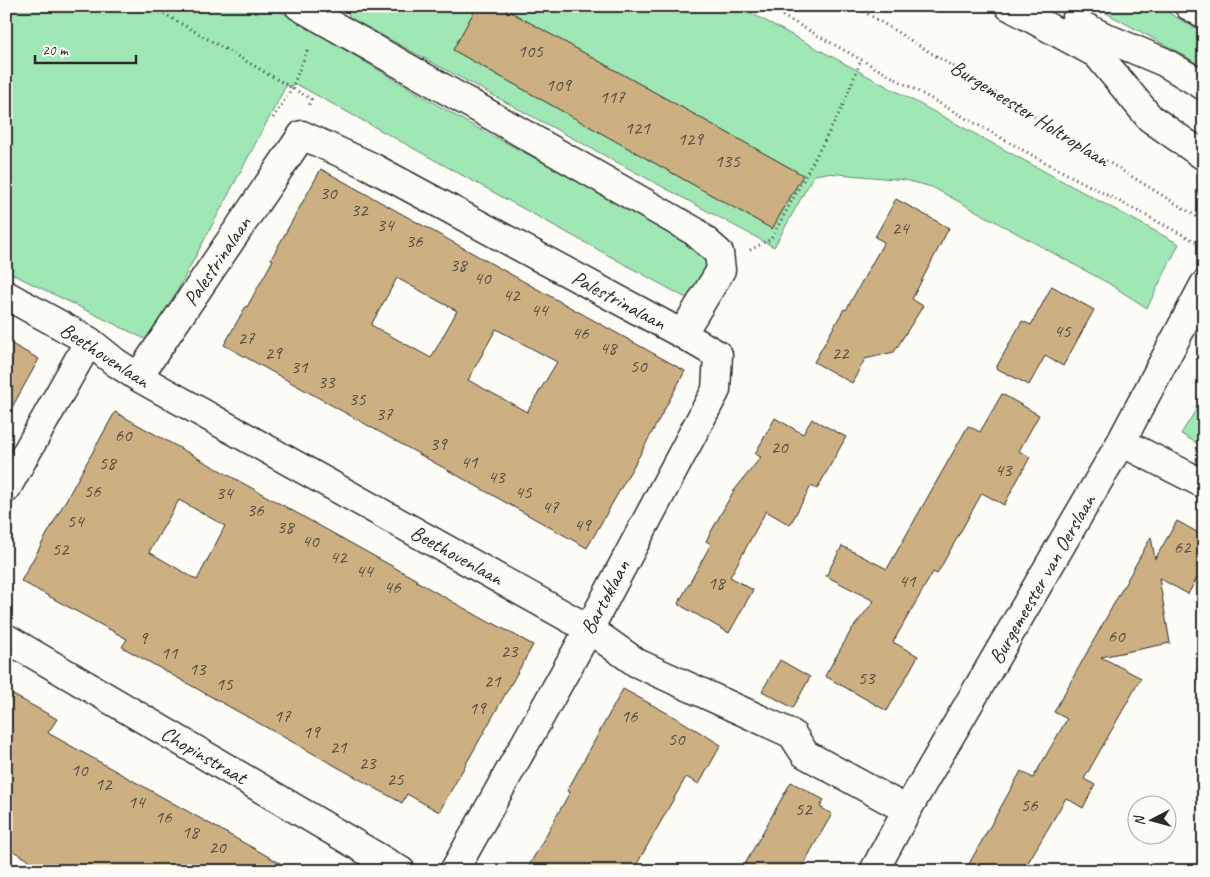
<svg xmlns="http://www.w3.org/2000/svg" width="1210" height="877" font-family="Caveat,sans-serif">
	<style>
		.green { fill: #9fe7b4; stroke: #658970 }
		.building { fill: #cdb082; stroke: #2b2b2b; fill-rule: evenodd }
		.lines { fill: none; stroke-linecap: round; stroke-linejoin: round }
		.minor-casing { stroke: #2b2b2b; stroke-width: 31 }
		.path { stroke: #2b2b2b; stroke-width: 3; stroke-dasharray: 1 4; stroke-linecap: butt }
		.minor { stroke: #fdfcf7; stroke-width: 28 }
		.labels { text-anchor: middle; dominant-baseline: central; stroke-width: 4; stroke-linejoin: round; paint-order: stroke }
		.number-label { font-size: 19px; fill: #544c41 }
		.street-label { font-size: 21px; fill: #2b2b2b; stroke: #fdfcf7 }
	</style>
	<rect width="100%" height="100%" fill="#fdfcf7"/>
	<filter id="ink" filterUnits="userSpaceOnUse"><feTurbulence type="fractalNoise" baseFrequency=".02" numOctaves="2"/><feDisplacementMap in="SourceGraphic" scale="10" xChannelSelector="R" yChannelSelector="G"/><feConvolveMatrix kernelMatrix="1 2 1 2 8 2 1 2 1" color-interpolation-filters="sRGB"/></filter>
	<g filter="url(#ink)">
		<path class="green" d="M6,6H271L468,123L573,178L707,251L713,261L696,294L686,298L298,85L286,86L175,295L149,341L6,271Z
			M345,6H738L1179,244L1147,308L1108,283L932,187L905,180L827,173L814,175L774,247L350,18Z
			M1093,6H1157L1204,33V68L1180,53Z
			M1204,397V447L1181,434Z"/>
		<path class="building" d="M477,6H500L803,175L772,229L453,50Z
			M321,169L685,371L642,451L587,548L224,345L246,306L247,307L273,260L271,259ZM397,278L457,311L431,358L371,325ZM496,329L557,362L527,412L468,380Z
			M896,199L949,228L912,299L923,306L894,352L865,359L852,383L814,362L844,309L846,310L884,242L875,237Z
			M1052,286L1094,310L1063,366L1045,356L1029,385L996,368L1022,321L1031,325Z
			M6,341L39,359L6,418Z
			M1002,394L1039,415L1019,451L1030,457L1004,505L982,493L937,574L933,572L893,642L918,656L887,711L825,676L852,629L874,601L826,576L842,546L887,569L968,426L980,432Z
			M115,412L417,580L416,581L492,624L493,623L533,645L439,812L407,794L402,803L122,647L127,639L21,581ZM179,500L225,526L197,580L149,552Z
			M775,418L803,434L812,419L846,437L817,489L811,486L790,525L766,511L730,577L753,590L729,633L678,604L711,544L706,541L733,492L761,457L755,454Z
			M1177,521L1204,536V566L1188,594L1159,578L1170,643L1101,657L1141,678L1084,779L1095,785L1083,808L1066,798L1023,871H965L1021,771L1033,778L1067,719L1054,712L1151,537L1155,559Z
			M780,660L810,677L793,708L762,691Z
			M623,689L678,719L721,745L699,784L686,777L633,871H526L570,792L567,791Z
			M6,691L57,719L48,733L294,871H48L6,847Z
			M791,782L824,800L820,807L832,814L813,847L800,871H741Z"/>
		<g class="lines">
			<g class="minor-casing">
				<path id="minor" d="M1009,6L1097,54L1150,118L1204,156
					M1189,6L1204,14
					M1075,22L1109,39L1164,62L1204,86
					M6,295L89,341L115,362L138,377L589,629L637,663L792,734L805,754L907,810
					M138,377L302,135L370,166L682,334L721,270L719,253L694,231L299,6
					M1121,442L1204,484
					M6,489L89,341
					M6,638L401,871
					M454,871L589,629L716,390L718,355L682,334
					M874,871L907,810L1121,442L1204,285"/>
			</g>
			<path class="path" d="M151,6L311,99L309,106
				M765,6L1048,164L1204,246
				M855,6L1204,221
				M273,118L292,88L308,48
				M750,250L771,239L840,112L861,60"/>
			<use href="#minor" class="minor"/>
		</g>
	</g>
	<g class="labels">
		<g class="number-label">
			<text x="530" y="51">105</text>
			<text x="558" y="85">109</text>
			<text x="612" y="97">117</text>
			<text x="637" y="128">121</text>
			<text x="690" y="139">129</text>
			<text x="727" y="161">135</text>
			<text x="328" y="193">30</text>
			<text x="359" y="210">32</text>
			<text x="385" y="225">34</text>
			<text x="900" y="228">24</text>
			<text x="414" y="241">36</text>
			<text x="458" y="265">38</text>
			<text x="482" y="278">40</text>
			<text x="511" y="295">42</text>
			<text x="539" y="310">44</text>
			<text x="1062" y="331">45</text>
			<text x="580" y="333">46</text>
			<text x="246" y="338">27</text>
			<text x="608" y="348">48</text>
			<text x="273" y="353">29</text>
			<text x="840" y="353">22</text>
			<text x="638" y="366">50</text>
			<text x="299" y="367">31</text>
			<text x="326" y="382">33</text>
			<text x="357" y="399">35</text>
			<text x="384" y="414">37</text>
			<text x="123" y="435">60</text>
			<text x="438" y="444">39</text>
			<text x="779" y="447">20</text>
			<text x="469" y="462">41</text>
			<text x="107" y="463">58</text>
			<text x="1003" y="470">43</text>
			<text x="496" y="477">43</text>
			<text x="92" y="491">56</text>
			<text x="523" y="492">45</text>
			<text x="224" y="493">34</text>
			<text x="550" y="507">47</text>
			<text x="255" y="510">36</text>
			<text x="75" y="521">54</text>
			<text x="582" y="525">49</text>
			<text x="285" y="527">38</text>
			<text x="310" y="541">40</text>
			<text x="1182" y="547">62</text>
			<text x="60" y="549">52</text>
			<text x="338" y="557">42</text>
			<text x="364" y="571">44</text>
			<text x="907" y="581">41</text>
			<text x="716" y="583">18</text>
			<text x="392" y="587">46</text>
			<text x="1116" y="636">60</text>
			<text x="143" y="638">9</text>
			<text x="509" y="651">23</text>
			<text x="169" y="653">11</text>
			<text x="197" y="669">13</text>
			<text x="866" y="678">53</text>
			<text x="492" y="681">21</text>
			<text x="224" y="684">15</text>
			<text x="477" y="708">19</text>
			<text x="282" y="716">17</text>
			<text x="629" y="716">16</text>
			<text x="311" y="732">19</text>
			<text x="676" y="739">50</text>
			<text x="338" y="747">21</text>
			<text x="367" y="763">23</text>
			<text x="79" y="770">10</text>
			<text x="395" y="779">25</text>
			<text x="103" y="784">12</text>
			<text x="136" y="802">14</text>
			<text x="1029" y="805">56</text>
			<text x="803" y="809">52</text>
			<text x="163" y="817">16</text>
			<text x="190" y="832">18</text>
			<text x="217" y="847">20</text>
		</g>
		<g class="street-label">
			<text transform="translate(1030 113) rotate(32)">Burgemeester Holtroplaan</text>
			<text transform="translate(217 261) rotate(-56)">Palestrinalaan</text>
			<text transform="translate(619 300) rotate(28)">Palestrinalaan</text>
			<text transform="translate(105 355) rotate(33)">Beethovenlaan</text>
			<text transform="translate(457 555) rotate(29)">Beethovenlaan</text>
			<text transform="translate(1042 579) rotate(-60)">Burgemeester van Oerslaan</text>
			<text transform="translate(605 597) rotate(-62)">Bartoklaan</text>
			<text transform="translate(204 755) rotate(30)">Chopinstraat</text>
		</g>
	</g>
	<rect width="1210" height="877" fill="none" stroke="#fdfcf7" stroke-width="25"/>
	<rect x="12" y="12" width="1185" height="852" fill="none" stroke="#2b2b2b" stroke-width="2" filter="url(#ink)"/>
	<g transform="translate(1152 820) rotate(264)"><circle r="24" fill="#fdfcf7" stroke="#a9a8a5"/>
	<path d="M0-4L9 19L0 12L-9 19Z" fill="#2b2b2b"/>
	<text y="-8" font-size="14" font-weight="bold" text-anchor="middle" fill="#2b2b2b">N</text>
	</g>
	<path d="M35 55v8h101v-8" fill="none" stroke="#2b2b2b" stroke-width="2.5"/>
	<text x="42" y="55" font-size="15" fill="#2b2b2b" stroke="#fdfcf7" stroke-width="4" paint-order="stroke">20 m</text>
</svg>
